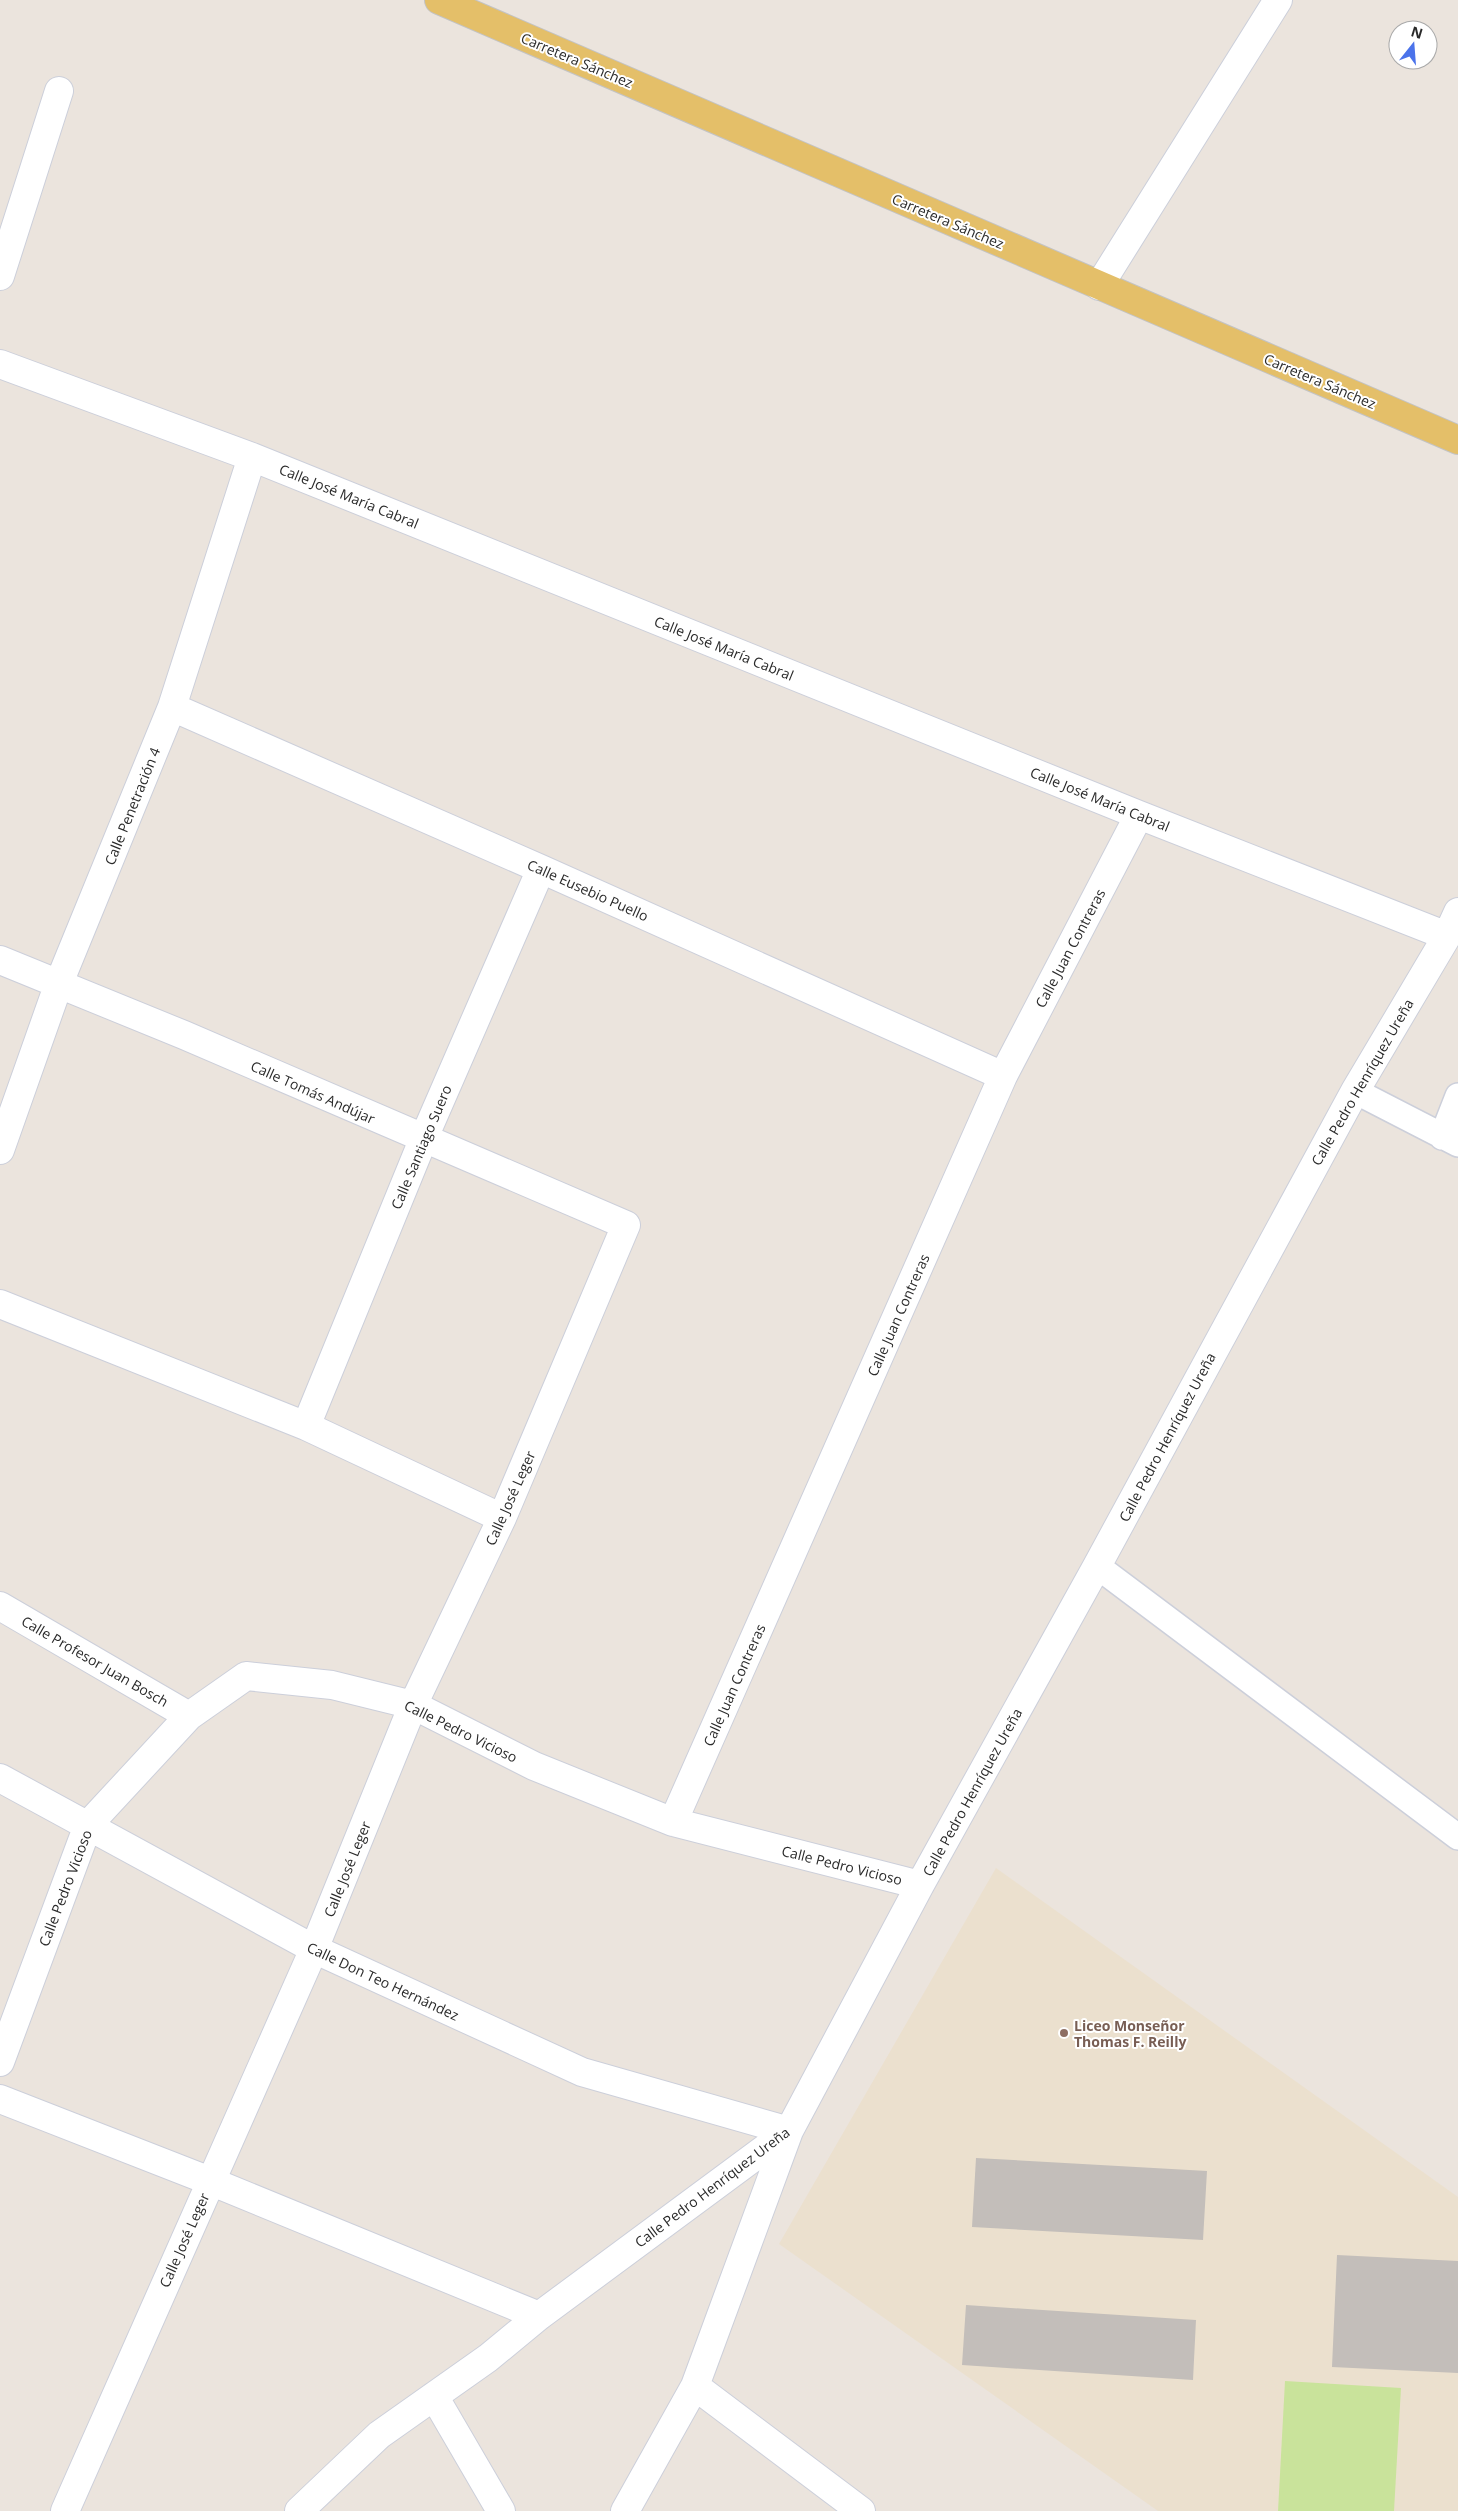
<svg xmlns="http://www.w3.org/2000/svg" width="1458" height="2511" font-family="'Open Sans',sans-serif">
	<style>
		.education { fill: #ebe0ce }
		.pitch { fill: #c9e39b }
		.building { fill: #c3beba }
		.lines { fill: none; stroke-linecap: round; stroke-linejoin: round }
		.lane-casing { stroke: #cccfda; stroke-width: 28 }
		.street-casing { stroke: #cccfda; stroke-width: 30 }
		.primary-casing { stroke: #c3c3c3; stroke-width: 30 }
		.lane { stroke: #fff; stroke-width: 25 }
		.street { stroke: #fff; stroke-width: 28 }
		.primary { stroke: #e4bf69; stroke-width: 28 }
		.education-dot { fill: #8d6e63; stroke: #fff; stroke-width: 2 }
		.labels { text-anchor: middle; dominant-baseline: central; stroke-width: 4; stroke-linejoin: round; paint-order: stroke }
		.street-label { font-size: 14px; fill: #2a2a2a; stroke: #fff }
		.education-label { font-size: 14px; font-weight: bold; fill: #785e54; stroke: #fff; text-anchor: start }
	</style>
	<rect width="100%" height="100%" fill="#ebe4dd"/>
	<path class="education" d="M996,1868L1458,2197V2511H1158L779,2244Z"/>
	<path class="pitch" d="M1285,2381L1401,2388L1394,2511H1278Z"/>
	<path class="building" d="M976,2158L1207,2171L1203,2240L972,2227Z
		M1337,2255L1458,2261V2373L1332,2367Z
		M966,2305L1196,2320L1193,2380L962,2365Z"/>
	<g class="lines">
		<g class="lane-casing">
			<path id="lane" d="M1355,1091L1458,1144
				M1442,1137L1458,1096
				M1097,1566L1458,1837"/>
		</g>
		<g class="street-casing">
			<path id="street" d="M0,276L59,91
				M1099,286L1278,0
				M0,364L252,457L1139,815L1447,936
				M172,707L541,869L1003,1076
				M0,960L184,1035L626,1225L502,1518L413,1705L314,1949L65,2511
				M0,1150L59,983L172,707L252,457
				M0,1304L306,1426L502,1518
				M306,1426L423,1140L541,869
				M0,1606L189,1716
				M0,1778L314,1949L582,2072L789,2131L695,2386L625,2511
				M673,1822L1003,1076L1139,815
				M0,2062L88,1825L189,1716L246,1676L332,1685L413,1705L534,1766L673,1822L920,1885
				M0,2099L210,2181L539,2316
				M695,2386L861,2511
				M434,2396L501,2511
				M299,2511L379,2435L488,2358L539,2316L789,2131L920,1885L1097,1566L1355,1091L1447,936L1458,912"/>
		</g>
		<g class="primary-casing">
			<path id="primary" d="M439,0L1458,440"/>
		</g>
		<use href="#lane" class="lane"/>
		<use href="#street" class="street"/>
		<use href="#primary" class="primary"/>
	</g>
	<circle class="education-dot" cx="1064" cy="2033" r="5"/>
	<g class="labels">
		<g class="street-label">
			<text transform="translate(577 60) rotate(23)">Carretera Sánchez</text>
			<text transform="translate(948 221) rotate(23)">Carretera Sánchez</text>
			<text transform="translate(1320 381) rotate(23)">Carretera Sánchez</text>
			<text transform="translate(349 496) rotate(22)">Calle José María Cabral</text>
			<text transform="translate(724 648) rotate(22)">Calle José María Cabral</text>
			<text transform="translate(1100 799) rotate(22)">Calle José María Cabral</text>
			<text transform="translate(132 806) rotate(-68)">Calle Penetración 4</text>
			<text transform="translate(588 890) rotate(24)">Calle Eusebio Puello</text>
			<text transform="translate(1070 948) rotate(-62)">Calle Juan Contreras</text>
			<text transform="translate(1362 1082) rotate(-60)">Calle Pedro Henríquez Ureña</text>
			<text transform="translate(313 1092) rotate(24)">Calle Tomás Andújar</text>
			<text transform="translate(421 1147) rotate(-67)">Calle Santiago Suero</text>
			<text transform="translate(898 1315) rotate(-66)">Calle Juan Contreras</text>
			<text transform="translate(1167 1437) rotate(-62)">Calle Pedro Henríquez Ureña</text>
			<text transform="translate(510 1498) rotate(-66)">Calle José Leger</text>
			<text transform="translate(95 1661) rotate(30)">Calle Profesor Juan Bosch</text>
			<text transform="translate(734 1685) rotate(-66)">Calle Juan Contreras</text>
			<text transform="translate(461 1731) rotate(26)">Calle Pedro Vicioso</text>
			<text transform="translate(972 1792) rotate(-61)">Calle Pedro Henríquez Ureña</text>
			<text transform="translate(842 1865) rotate(14)">Calle Pedro Vicioso</text>
			<text transform="translate(347 1869) rotate(-68)">Calle José Leger</text>
			<text transform="translate(65 1888) rotate(-69)">Calle Pedro Vicioso</text>
			<text transform="translate(383 1981) rotate(25)">Calle Don Teo Hernández</text>
			<text transform="translate(712 2187) rotate(-37)">Calle Pedro Henríquez Ureña</text>
			<text transform="translate(184 2240) rotate(-66)">Calle José Leger</text>
		</g>
		<g class="education-label">
			<text x="1074" y="2025">Liceo Monseñor<tspan x="1074" dy="16">Thomas F. Reilly</tspan></text>
		</g>
	</g>
	<g transform="translate(1413 45) rotate(17)"><circle r="24" fill="#ffffff" stroke="#aaaaaa"/>
	<path d="M0-4L9 19L0 12L-9 19Z" fill="#4b73ea"/>
	<text y="-8" font-size="14" font-weight="bold" text-anchor="middle" fill="#2a2a2a">N</text>
	</g>
</svg>
